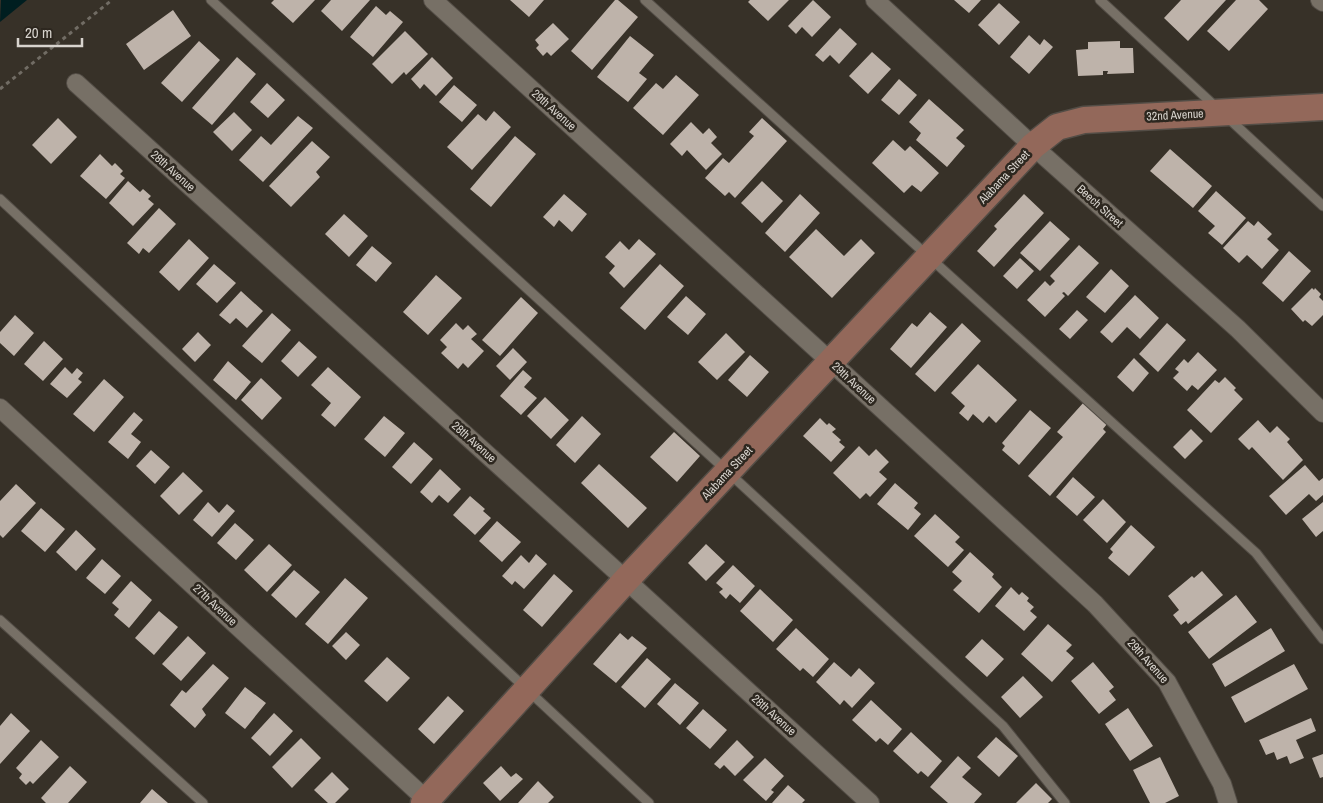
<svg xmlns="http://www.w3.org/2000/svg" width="1323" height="803" font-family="'Archivo Narrow',sans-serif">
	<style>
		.water { fill: #001e20 }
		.building { fill: #beb3aa }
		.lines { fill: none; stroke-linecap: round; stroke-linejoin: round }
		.lane-casing { stroke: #534d46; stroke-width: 11 }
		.street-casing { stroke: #534d46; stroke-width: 20 }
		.secondary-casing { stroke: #534d46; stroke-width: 29 }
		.path { stroke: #716c64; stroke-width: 3; stroke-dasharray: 4 4; stroke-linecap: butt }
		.lane { stroke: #777066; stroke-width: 9 }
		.street { stroke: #777066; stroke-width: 18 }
		.secondary { stroke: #93685a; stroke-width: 26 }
		.labels { text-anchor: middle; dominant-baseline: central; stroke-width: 5; stroke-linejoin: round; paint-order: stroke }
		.street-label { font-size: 12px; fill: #d8d4ce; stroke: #2d271f }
	</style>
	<rect width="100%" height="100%" fill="#373128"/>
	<path class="water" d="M1,0H27L0,22Z"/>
	<path class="building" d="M274,0H315L293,23L271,3Z
		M331,0H370L342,31L321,11Z
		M510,0H544L529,17Z
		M615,0H618L638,17L592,70L571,51Z
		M750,0H789L768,21L748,2Z
		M813,0L831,17L812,37L802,27L796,34L788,26Z
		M954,0H981L969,13Z
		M1181,0H1226L1188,41L1164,18Z
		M1236,0H1259L1268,9L1229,51L1207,31Z
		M999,3L1020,22L999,45L978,25Z
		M376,6L386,15L390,11L403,22L373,57L350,37Z
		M173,10L191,36L144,70L126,44Z
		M553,23L569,39L551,56L547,52L543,56L536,48L539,45L535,40Z
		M840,28L857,44L839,64L830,55L823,62L815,55Z
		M405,31L428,54L406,75L404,72L392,84L372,64Z
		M1029,35L1040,45L1044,39L1053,47L1029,74L1010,57Z
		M630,36L654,55L639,73L647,79L628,102L597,77Z
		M199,41L220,60L182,102L161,83Z
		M1120,41V48H1133L1134,73L1107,74L1108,71H1103V75L1078,76L1076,50L1088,49V42Z
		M872,52L891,69L868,94L849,76Z
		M237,57L256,74L212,125L192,108Z
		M432,57L453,78L436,96L424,84L420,89L411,79Z
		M676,75L699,95L663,135L633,108L656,83L663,89Z
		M899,79L917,95L899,115L881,100Z
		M267,83L285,100L268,118L250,102Z
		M454,85L477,105L462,122L439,102Z
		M929,99L964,130L956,138L965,146L947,167L916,140L921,133L909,122Z
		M494,111L511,127L472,170L447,147L478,114L486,121Z
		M234,112L252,130L232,151L213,132Z
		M298,116L313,128L263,182L239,160L261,136L271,145Z
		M58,118L77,137L51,164L32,145Z
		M762,118L787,141L735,198L729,192L725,196L705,178L723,158L729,163L754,136L749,132Z
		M691,122L703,134L709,128L717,137L711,143L722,154L706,170L687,150L682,156L670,144Z
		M515,136L536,154L491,207L470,189Z
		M893,140L905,151L910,146L939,173L921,192L912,185L904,193L872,163Z
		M312,141L330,157L316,172L320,177L291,207L269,186Z
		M1170,149L1212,186L1193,208L1150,171Z
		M100,154L112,166L115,163L123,171L120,174L125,178L106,199L80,176Z
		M128,181L140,192L143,189L151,196L148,199L154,204L133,226L109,203Z
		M762,181L783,201L762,223L741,203Z
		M1216,191L1246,218L1222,245L1208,233L1215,226L1198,211Z
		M564,194L587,214L572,232L559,220L554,227L543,217Z
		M800,194L820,213L785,252L765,233Z
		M1024,194L1044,213L994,267L977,251L997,229L994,226Z
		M159,208L176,224L149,253L143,248L139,254L127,243Z
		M344,214L368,236L349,257L325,234Z
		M1050,221L1070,239L1040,271L1020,253Z
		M1248,221L1254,226L1258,221L1272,234L1267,239L1279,250L1262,269L1247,255L1239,263L1223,248Z
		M816,229L844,256L861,239L875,253L832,298L789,257Z
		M189,239L209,258L179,291L159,272Z
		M639,239L656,254L624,288L609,273L615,266L605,257L620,241L629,250Z
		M1079,245L1099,263L1068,296L1064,292L1062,293L1065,296L1045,317L1027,300L1045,281L1050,286L1055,281L1050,276Z
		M372,246L392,263L376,282L356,265Z
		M1289,251L1311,271L1283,302L1262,283Z
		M1020,258L1034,271L1017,289L1003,276Z
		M214,264L236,283L217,303L196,284Z
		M660,264L684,286L645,330L620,308Z
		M1111,269L1129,286L1105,313L1086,297Z
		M436,275L462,298L428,335L403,312Z
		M1312,288L1314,290L1315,288L1321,294L1319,297L1323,301V315L1312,326L1305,320L1303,322L1291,309Z
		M241,291L263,311L247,328L236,318L230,324L219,315Z
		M1135,295L1159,318L1140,339L1127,327L1112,343L1100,332Z
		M686,296L706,314L688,335L667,317Z
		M521,297L538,313L500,356L482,340Z
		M1077,310L1088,320L1070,339L1059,329Z
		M930,312L947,327L911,368L890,349L912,323L917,327Z
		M272,313L291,330L262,363L242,346Z
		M15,315L34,333L14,356L0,343V332Z
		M456,323L463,330L468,325L477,334L471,339L484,351L468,368L463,363L458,369L441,353L447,347L440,340Z
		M962,323L981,341L935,392L915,374Z
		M1167,323L1186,340L1158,372L1139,354Z
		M198,332L211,345L195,362L182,349Z
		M726,333L745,352L717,380L698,362Z
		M44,341L63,359L43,381L24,364Z
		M299,341L317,357L298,377L281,361Z
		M513,348L527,362L510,380L496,366Z
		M1198,352L1217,370L1198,390L1192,385L1187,391L1173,378L1179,372L1175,369L1184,359L1188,363Z
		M750,355L769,372L747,397L728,380Z
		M1134,358L1149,373L1133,392L1117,377Z
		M228,361L251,382L236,400L213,380Z
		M978,364L1017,400L996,423L989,416L983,423L973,414L968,421L959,413L965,406L951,393Z
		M65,367L72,374L77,368L83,373L78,379L82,382L67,398L50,384Z
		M328,367L361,397L335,427L321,415L331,403L311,385Z
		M523,370L532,378L524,387L537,398L521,415L500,396Z
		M1225,377L1236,388L1234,390L1243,399L1211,433L1187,410L1215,380L1219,383Z
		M261,378L282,398L262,420L241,400Z
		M104,379L124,397L94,432L73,414Z
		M545,397L569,420L551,439L527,416Z
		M1084,402L1107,424L1103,429L1106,432L1050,496L1028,476L1063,437L1057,432Z
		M1030,410L1051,428L1019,465L1002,450L1005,446L1002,443Z
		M134,412L143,420L131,434L141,442L128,459L108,442Z
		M384,416L405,433L385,457L364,439Z
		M582,416L601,434L575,463L556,445Z
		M820,418L827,425L829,423L836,429L832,432L841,440L839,442L845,447L831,462L803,436Z
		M1258,420L1270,433L1277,426L1290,439L1287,442L1303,460L1283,480L1252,447L1249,450L1238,439Z
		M1191,429L1203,441L1185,459L1173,447Z
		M674,432L700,456L677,482L650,457Z
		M414,442L433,459L411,484L392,467Z
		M859,446L869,456L876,449L889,462L879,472L887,479L870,497L866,493L860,499L833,473Z
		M151,450L170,467L155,484L136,466Z
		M599,464L647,508L628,528L581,483Z
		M1305,465L1319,481L1323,478V495L1316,501L1309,494L1286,515L1269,496Z
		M440,469L461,489L448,503L439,495L432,503L420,492Z
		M183,472L203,491L179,515L160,496Z
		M1073,477L1095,497L1077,516L1056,497Z
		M895,483L918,503L914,508L921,514L908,530L877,504Z
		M16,484L36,503L3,538L0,535V501Z
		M470,496L485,509L483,511L491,518L475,535L453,515Z
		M1103,499L1126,522L1107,543L1083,520Z
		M208,502L219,513L227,504L235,511L212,537L193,520Z
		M1323,502V531L1316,537L1302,519Z
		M41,508L65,529L45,552L21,531Z
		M935,514L960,537L955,542L964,550L948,567L914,536Z
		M497,521L521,542L502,562L479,541Z
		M235,523L254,540L236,560L217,543Z
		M1131,525L1155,547L1129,576L1108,558L1113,552L1110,549Z
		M76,530L96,549L76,571L56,552Z
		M269,544L292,565L267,592L244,570Z
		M706,544L725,562L706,581L688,563Z
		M970,552L994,574L992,577L1002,587L979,613L953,590L962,581L952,572Z
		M536,554L547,564L524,589L515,581L512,585L502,576L521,555L529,563Z
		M102,559L121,576L105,594L86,578Z
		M733,565L755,586L740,603L730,594L726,599L719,592L723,589L716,583Z
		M294,570L320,592L296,618L271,595Z
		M1202,571L1223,595L1188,624L1186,621L1181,625L1173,615L1179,610L1168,596L1192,576L1194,578Z
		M554,574L573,591L542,627L523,610Z
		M345,578L368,598L328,644L305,624Z
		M131,581L152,600L129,628L114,615L119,609L112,603Z
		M1011,587L1019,595L1022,592L1029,598L1027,601L1034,607L1030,611L1037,617L1024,631L995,606Z
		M760,589L793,620L773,642L740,611Z
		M1236,595L1257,622L1209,659L1188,632Z
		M159,611L178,627L154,655L135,638Z
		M1048,624L1072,645L1066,651L1074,658L1052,682L1021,654Z
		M796,628L829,659L813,677L803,668L800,671L776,649Z
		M1271,628L1285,651L1225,687L1212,664Z
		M346,632L360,645L346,660L332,646Z
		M620,633L628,640L632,636L647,648L616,683L593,664Z
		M188,636L206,653L181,681L162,664Z
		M982,639L1004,659L987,677L965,657Z
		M387,657L410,678L387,702L364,681Z
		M647,658L671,679L645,708L621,687Z
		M834,662L851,677L859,668L875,683L852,708L844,700L840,705L816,682Z
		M1093,662L1114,687L1109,691L1116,700L1099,714L1071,681Z
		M213,664L229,678L202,709L206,715L195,728L170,705L182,690L186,693Z
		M1294,664L1308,689L1245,723L1231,697Z
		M1023,676L1043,697L1020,718L1001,697Z
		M675,683L699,703L680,725L657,704Z
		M245,687L266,703L245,729L225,713Z
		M448,696L464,711L434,744L418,729Z
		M871,700L902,729L888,745L880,738L876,742L852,720Z
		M1128,708L1153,746L1130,761L1105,724Z
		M703,709L727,730L710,749L686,728Z
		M11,713L30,731L0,764V726Z
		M274,713L293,731L270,756L251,738Z
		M1311,718L1316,731L1296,740L1304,758L1290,764L1287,756L1277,760L1274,752L1266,755L1259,740Z
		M911,732L942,761L928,777L921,771L918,774L893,751Z
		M996,737L1018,756L999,777L977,757Z
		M301,738L321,758L292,788L272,767Z
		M41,740L59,757L33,784L30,781L26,785L19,778L22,774L16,768Z
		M737,740L754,757L735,776L724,765L720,769L714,764Z
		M1323,754V777L1320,778L1312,758Z
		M958,756L971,768L962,777L982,794L974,803H948L930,787Z
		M1160,757L1179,796L1165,803H1150L1133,770Z
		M765,758L784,776L771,790L774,792L766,801L743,780Z
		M70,766L87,782L68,803H46L41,798Z
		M501,766L511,777L516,773L523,779L500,801L483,783Z
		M332,772L349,789L335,803H328L314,790Z
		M538,781L554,797L548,803H518Z
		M1036,783L1052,799L1048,803H1016Z
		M788,785L805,800L802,803H772Z
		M152,789L168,803H140Z"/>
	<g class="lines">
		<g class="lane-casing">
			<path id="lane" d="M211,0L728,472L1003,726L1065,803
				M645,0L1256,553L1323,639
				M1100,0L1217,108
				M1227,117L1323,206
				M0,199L649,803
				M0,620L203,803"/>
		</g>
		<g class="street-casing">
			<path id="street" d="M433,0L831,362L1095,604L1167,682L1222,784L1228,803
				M875,0L1033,146L1238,329L1323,413
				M1320,0L1323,2
				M76,83L626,580L870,803
				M0,408L430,803"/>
		</g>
		<g class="secondary-casing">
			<path id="secondary" d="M424,803L626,580L1033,146L1057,127L1084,120L1323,107"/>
		</g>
		<path class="path" d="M0,89L112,0"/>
		<use href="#lane" class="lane"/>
		<use href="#street" class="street"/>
		<use href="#secondary" class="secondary"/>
	</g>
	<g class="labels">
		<g class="street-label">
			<text transform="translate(554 110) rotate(42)">29th Avenue</text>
			<text transform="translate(1175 115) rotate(-3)">32nd Avenue</text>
			<text transform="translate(173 171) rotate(42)">28th Avenue</text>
			<text transform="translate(1004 177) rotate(-47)">Alabama Street</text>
			<text transform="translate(1100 206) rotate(42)">Beech Street</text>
			<text transform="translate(854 383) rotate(43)">29th Avenue</text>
			<text transform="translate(474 442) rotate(42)">28th Avenue</text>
			<text transform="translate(727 473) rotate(-47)">Alabama Street</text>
			<text transform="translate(215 605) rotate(43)">27th Avenue</text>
			<text transform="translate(1148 661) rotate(48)">29th Avenue</text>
			<text transform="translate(774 715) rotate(42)">28th Avenue</text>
		</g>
	</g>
	<path d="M18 38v8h64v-8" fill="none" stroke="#d8d4ce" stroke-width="2.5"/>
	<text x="25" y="38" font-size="15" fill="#d8d4ce" stroke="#2d271f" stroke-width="4" paint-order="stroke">20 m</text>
</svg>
